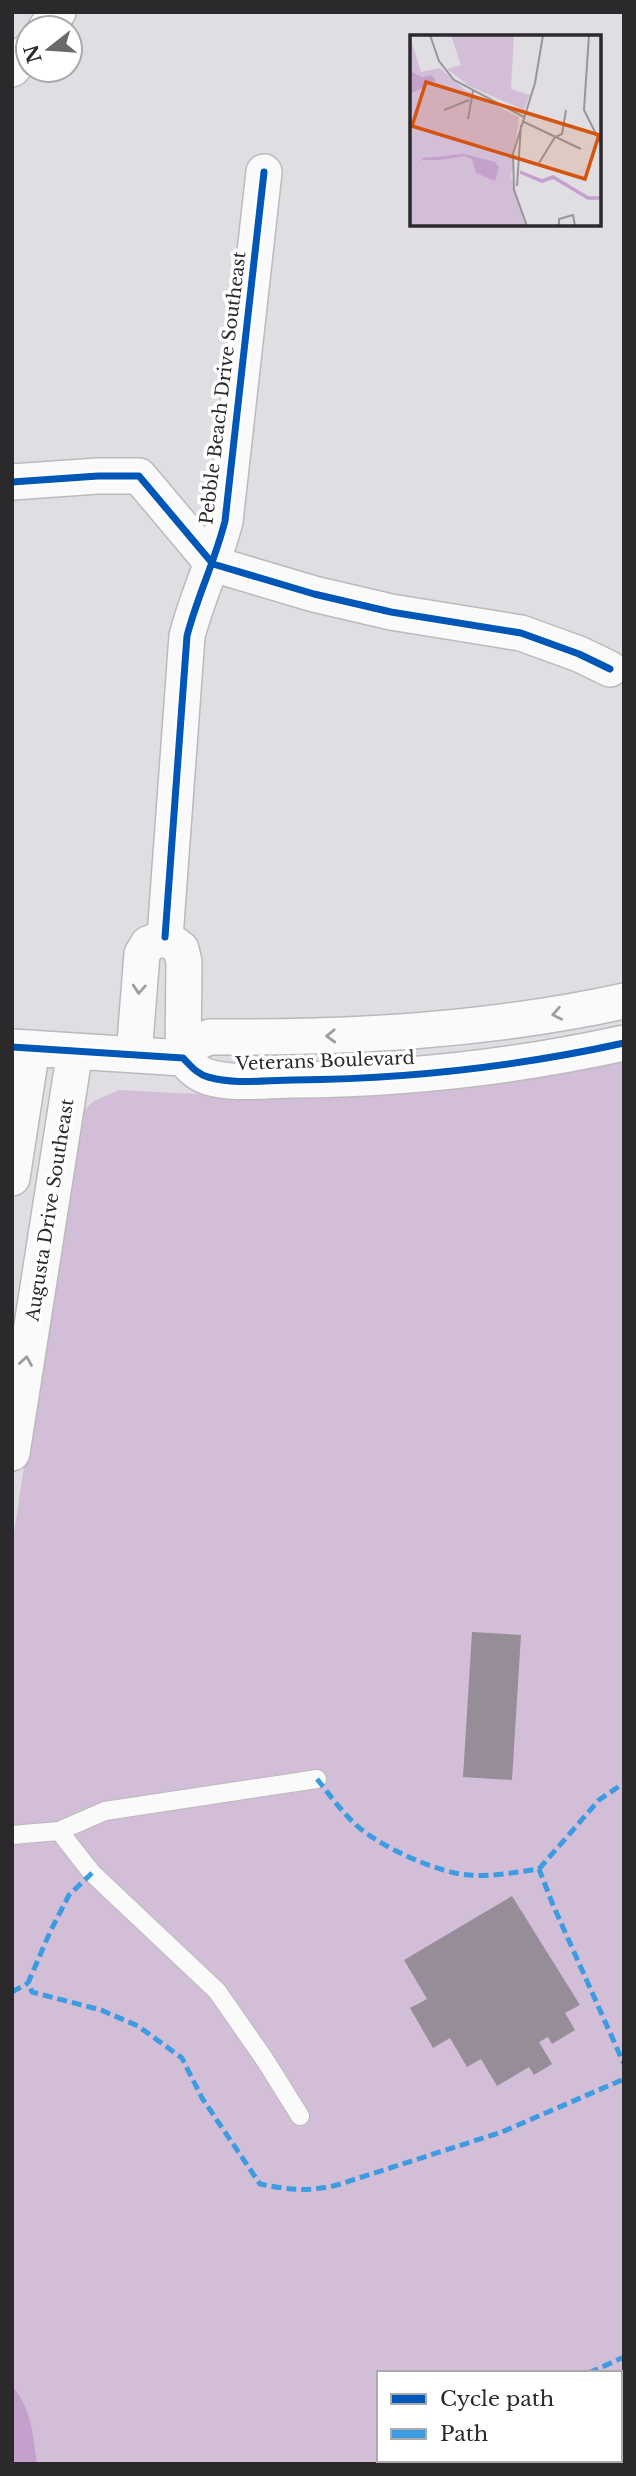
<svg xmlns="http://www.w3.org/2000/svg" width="636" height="2476" font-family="'Libre Baskerville',serif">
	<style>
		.green { fill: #d3bed8; fill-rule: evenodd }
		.water { fill: #c4a1cc }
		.building { fill: #978d99 }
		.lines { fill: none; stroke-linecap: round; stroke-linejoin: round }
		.service-casing { stroke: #bcb9bd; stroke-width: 20 }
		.minor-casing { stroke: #bcb9bd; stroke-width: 38 }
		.service { stroke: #fafafb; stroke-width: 18 }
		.minor { stroke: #fafafb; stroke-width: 35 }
		.quiet { stroke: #3d9ce1; stroke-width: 5; stroke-dasharray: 10 5; stroke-linecap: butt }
		.cycleway-casing { stroke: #fff; stroke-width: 11 }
		.cycleway { stroke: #0057b8; stroke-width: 7 }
		.oneway { stroke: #9d9c9e }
		.labels { text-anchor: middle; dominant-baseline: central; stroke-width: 7; stroke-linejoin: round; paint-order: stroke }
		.street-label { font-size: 18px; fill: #2b292c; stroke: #fff }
		.inset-river { fill: none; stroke: #c4a1cc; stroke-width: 3.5 }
		.inset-road { fill: none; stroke: #98969a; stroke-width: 2 }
		.view { fill: #d5540f; fill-opacity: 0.15; stroke: #d5540f; stroke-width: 3.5 }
		.inset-edge { fill: none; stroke: #2b292c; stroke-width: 3.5 }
	</style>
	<rect width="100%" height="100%" fill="#e1dee3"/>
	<path class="green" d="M624,1060V2464H12V1546L75,1128L82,1112L94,1101L119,1090L235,1096ZM379,2373H620V2460H379Z"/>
	<path class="water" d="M12,2386C32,2409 33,2435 37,2464H12Z"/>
	<path class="building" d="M472,1632L521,1635L512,1780L463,1777Z
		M512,1896L580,2005L565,2013L575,2030L552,2044L548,2037L539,2042L552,2064L534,2075L529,2067L497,2086L481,2059L467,2067L450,2038L433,2048L410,2008L427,1999L404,1960Z"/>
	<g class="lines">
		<g class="service-casing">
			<path id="service" d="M59,1831L92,1873L217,1991L265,2060L300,2116
				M12,1835L59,1831L105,1811L317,1779"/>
		</g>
		<g class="minor-casing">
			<path id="minor" d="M46,28L58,12
				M12,69L28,51
				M12,482L98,476H139L213,564L314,594L391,612L521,633L579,654L610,669
				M165,937L187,636C197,597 215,561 225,521L264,172
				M165,937L181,949L184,962L183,1058
				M12,1047L183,1058C191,1066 197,1074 208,1077C235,1085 266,1080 294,1080C405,1079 515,1067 624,1043
				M134,1055L142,954L148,944L165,937
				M183,1058L197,1042L210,1037C349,1038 487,1031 624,1001
				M12,1178L32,1048
				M12,1453L75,1051"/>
		</g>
		<use href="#service" class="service"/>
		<use href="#minor" class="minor"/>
		<path class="quiet" d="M317,1779C329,1794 341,1811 356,1825C379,1846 437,1873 469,1875C492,1877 517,1872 539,1869L553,1905L624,2064
			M539,1869L599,1800L624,1783
			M92,1873L69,1895L50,1932L28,1983L32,1992L101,2010L138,2026L182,2058L202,2098L260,2184C289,2190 308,2192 337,2185L502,2132L624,2079
			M12,1992L28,1983
			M589,2373L624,2357
			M520,2464L522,2460"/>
		<g class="cycleway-casing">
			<path id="cycleway" d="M12,482L98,476H139L213,564L314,594L391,612L521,633L579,654L610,669
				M165,937L187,636C197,597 215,561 225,521L264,172
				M12,1047L183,1058C191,1066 197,1074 208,1077C235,1085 266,1080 294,1080C405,1079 515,1067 624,1043"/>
		</g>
		<use href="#cycleway" class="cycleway"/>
	</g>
	<defs><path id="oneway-chevron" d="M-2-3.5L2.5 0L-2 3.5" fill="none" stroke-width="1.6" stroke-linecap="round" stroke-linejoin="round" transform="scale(1.75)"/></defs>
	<g class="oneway">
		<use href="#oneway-chevron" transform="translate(139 989) rotate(94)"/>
		<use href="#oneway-chevron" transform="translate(557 1014) rotate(169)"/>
		<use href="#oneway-chevron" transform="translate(331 1036) rotate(178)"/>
		<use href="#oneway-chevron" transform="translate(26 1361) rotate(-81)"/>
	</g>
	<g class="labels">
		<g class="street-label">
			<text transform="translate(223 388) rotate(-83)">Pebble Beach Drive Southeast</text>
			<text transform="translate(325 1061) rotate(-2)">Veterans Boulevard</text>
			<text transform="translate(50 1210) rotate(-81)">Augusta Drive Southeast</text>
		</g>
	</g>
	<g transform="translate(410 35)">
		<rect width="191" height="191" fill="#e1dee3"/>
		<path d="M41,0H104L101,54L120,60L114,75L59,51L37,34L51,30ZM0,1L11,37L30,33L54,54L109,82L101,141L116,191H0Z" fill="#d3bed8"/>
		<path d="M0,36L12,42L22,40L26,46L0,59ZM54,119L85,127L89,132L85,146L66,138L62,124L55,121L30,125H12L0,140L13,123Z" fill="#c4a1cc"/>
		<path class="inset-river" d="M110,137L132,146L143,142L178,163H191"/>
		<path class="inset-road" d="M20,0L29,26L44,45L114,82M179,0L174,75L191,109M34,75L59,65M58,84L63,56M112,86L171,114M129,128L145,102L152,99L156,75M107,151L111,90M117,191L104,155L103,119L125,48L133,0M149,191V184L163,180L165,191"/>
		<path class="view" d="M16,47L189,100L175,144L2,91Z"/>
		<rect width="191" height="191" class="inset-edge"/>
	</g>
	<rect width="636" height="2476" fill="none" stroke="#2b292c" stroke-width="28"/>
	<rect x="377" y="2371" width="245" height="91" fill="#ffffff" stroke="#aaa9ab" stroke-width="2"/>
	<rect x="391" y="2394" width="35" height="10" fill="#0057b8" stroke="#aaa9ab" stroke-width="2"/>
	<text x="440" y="2406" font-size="21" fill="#2b292c">Cycle path</text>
	<rect x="391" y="2429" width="35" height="10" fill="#3d9ce1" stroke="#aaa9ab" stroke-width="2"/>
	<text x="440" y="2441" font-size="21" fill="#2b292c">Path</text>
	<g transform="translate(49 49) rotate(253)"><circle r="33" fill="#ffffff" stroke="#aaa9ab" stroke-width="2"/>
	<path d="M0-5L12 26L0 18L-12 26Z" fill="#6b686c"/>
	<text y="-10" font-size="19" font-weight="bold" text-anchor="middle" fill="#2b292c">N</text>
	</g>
</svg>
